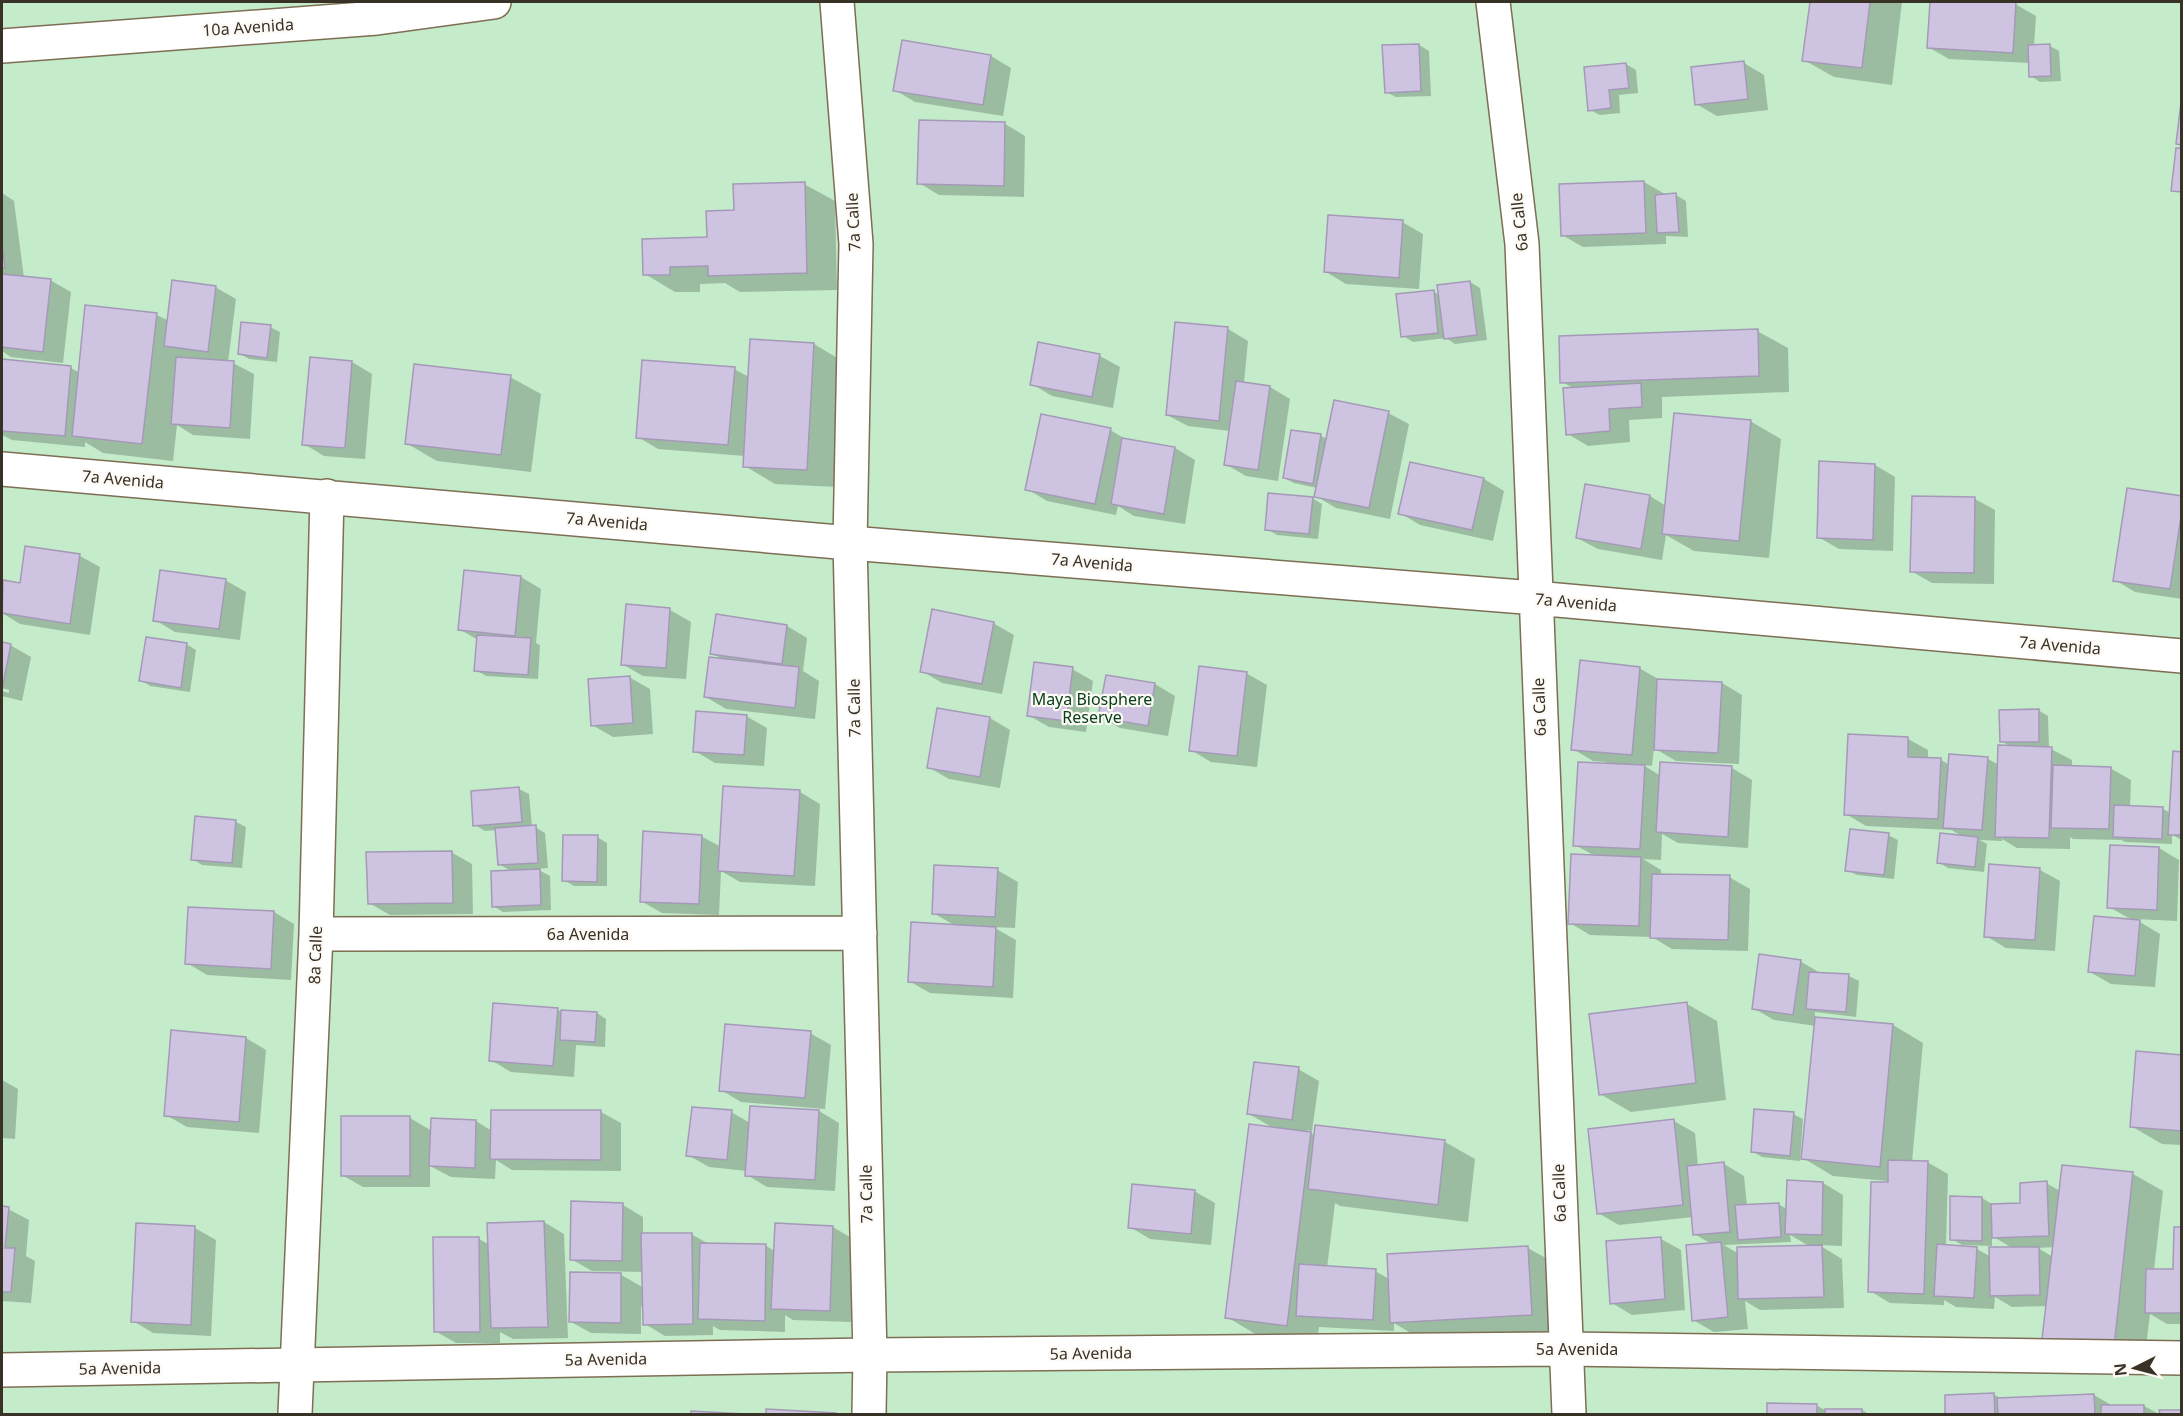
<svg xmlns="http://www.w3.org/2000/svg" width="2183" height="1416" font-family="'Noto Sans',sans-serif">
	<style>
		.green { fill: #c4ebca }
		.shadow { fill: #0003; fill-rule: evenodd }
		.building { fill: #cec4e2; stroke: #a49ab7; stroke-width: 1.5 }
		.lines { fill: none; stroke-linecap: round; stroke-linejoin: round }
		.minor-casing { stroke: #7e6e54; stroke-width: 36 }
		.tertiary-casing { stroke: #7e6e54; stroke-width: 36 }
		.minor { stroke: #fff; stroke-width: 33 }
		.tertiary { stroke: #fff; stroke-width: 33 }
		.labels { text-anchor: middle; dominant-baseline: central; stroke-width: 4.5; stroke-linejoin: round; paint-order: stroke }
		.street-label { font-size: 16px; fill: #383126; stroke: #fdf9f4 }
		.park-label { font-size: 16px; fill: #054019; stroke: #fdf9f4 }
	</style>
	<rect width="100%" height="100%" fill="#fceacd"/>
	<path class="green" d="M2,2H2181V1414H2Z"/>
	<path class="shadow" d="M1812,2H1902L1892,85L1834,77L1804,60Z
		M1931,2L2015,4L2036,16L2034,46H2050L2059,51L2061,81L2040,82L2031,76L2030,63L1949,59L1928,47Z
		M1419,45L1429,51L1431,96L1396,97L1386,92Z
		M991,56L1011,68L1003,116L915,102L895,90Z
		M1744,63L1764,75L1768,110L1717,116L1696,104Z
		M1626,64L1636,70L1638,93L1619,95L1620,113L1600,115L1590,110Z
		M1005,124L1025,136L1024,197L939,195L919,183Z
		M1644,182L1665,194L1676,195L1686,201L1688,237L1666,236V244L1583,247L1562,235Z
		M804,184L835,201L837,290L740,292L725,283L700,284V292H675L645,274L709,239L736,212Z
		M2,193L14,201L24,278L50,280L71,292L63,363L11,357L2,351Z
		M1402,222L1423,234L1419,289L1346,284L1326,272Z
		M1470,282L1480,288L1487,340L1455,344L1446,338L1413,342L1403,336L1433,291L1439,295Z
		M215,287L236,299L228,362L233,363L254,374L250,439L193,435L177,425L173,461L103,453L85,442V447L12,440L2,435V361L71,368L80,373L157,315L169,321Z
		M270,327L280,332L277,362L249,359L239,353Z
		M1228,329L1248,341L1244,383L1270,387L1290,399L1278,481L1246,476L1225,464L1230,431L1188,426L1167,415Z
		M1757,331L1788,348L1789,392L1662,397V418L1629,420L1630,442L1588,446L1568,434L1573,388L1562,382Z
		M814,344L844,362L837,487L775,484L745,466V456L658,449L638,437L734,369L749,377Z
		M1039,344L1100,356L1120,367L1113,408L1052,396L1032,384Z
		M352,362L372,374L365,459L324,456L304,444Z
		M510,377L541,394L531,472L437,461L406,443Z
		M1388,413L1409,424L1390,519L1336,508L1316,496L1317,488L1294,483L1284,478L1292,431L1321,436L1327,439Z
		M1750,421L1781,439L1769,558L1694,551L1666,535L1662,560L1598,549L1577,538L1650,496L1666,506Z
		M1110,430L1129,441L1175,448L1195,460L1185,524L1134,516L1118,506L1116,515L1047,501L1027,489Z
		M1875,465L1895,477L1893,551L1839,549L1818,537Z
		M1484,479L1504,491L1493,541L1420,525L1400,513Z
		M1312,498L1322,504L1318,539L1277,535L1267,529Z
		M2182,498V599L2135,592L2115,580Z
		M1975,499L1995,510L1994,584L1932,583L1911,571Z
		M27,548L80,556L100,567L90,635L20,624L2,613L4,582L21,584Z
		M521,577L541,589L536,643L540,645L538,679L486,676L476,670L478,640L459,629Z
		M225,580L246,592L240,640L175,632L155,620Z
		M628,606L670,610L691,622L686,679L643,676L622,664Z
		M717,616L787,626L807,638L803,671L819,681L815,719L726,709L706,697L723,660L712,653Z
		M993,623L1014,635L1002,694L942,683L922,671Z
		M2,643L10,645L31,657L22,701L2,696V691L9,693V690L2,688Z
		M186,644L196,650L190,692L150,686L141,680Z
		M1639,668L1660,680L1722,683L1742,695L1739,764L1676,761L1654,748L1652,766L1643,765L1661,776L1732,768L1752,780L1748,848L1678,843L1662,834L1661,860L1643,859L1661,870V876L1729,877L1750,889L1748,951L1672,949L1652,937L1590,935L1570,923L1595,856L1575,845L1606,762L1593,761L1573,749Z
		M1072,669L1093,681L1086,732L1049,727L1028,715Z
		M1246,673L1267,685L1257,767L1211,762L1191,750Z
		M629,677L650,689L653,734L613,737L592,725Z
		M1155,684L1175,696L1168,736L1120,728L1100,717Z
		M2038,710L2048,716L2049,748L2072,760V767L2110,768L2131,780L2130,807L2163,809L2171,813L2182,753V840L2172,835V844L2125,842L2121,840L2073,839L2070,837V849L2017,848L2002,839V841L1980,840L1987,844L1984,872L1948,868L1938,862L1962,836L1951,830L1866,826L1846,814L1908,739L1928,750V759L1941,760L1950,765L1988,759L1999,765L2011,747L2001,741Z
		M746,716L767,728L764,766L715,763L695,751Z
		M990,718L1010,730L1000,788L949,779L928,767Z
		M519,789L529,794L532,827H535L545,833L548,868L537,869L550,876L551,910L503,912L493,906L511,871L499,864L497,830L485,831L475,825Z
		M800,792L820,804L815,886L740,882L721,871L719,915L662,913L641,901L701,836L721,847Z
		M236,822L246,827L242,868L202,865L193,859Z
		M1888,835L1898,840L1894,879L1857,875L1847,870Z
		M597,837L607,843V886H574L564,880Z
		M2159,848L2179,860L2177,921L2135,919L2160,934L2155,987L2111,984L2090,972L2134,921L2109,907Z
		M451,852L472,864L473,914L390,915L369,903Z
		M997,870L1018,882L1015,928L993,927L1016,940L1013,998L930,993L909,981L956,926L933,913Z
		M2040,870L2060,881L2055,951L2006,948L1986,936Z
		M274,912L294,924L291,980L207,975L187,963Z
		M1800,961L1820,973L1849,976L1859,981L1856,1017L1815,1012V1018L1893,1025L1923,1043L1912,1162H1927L1948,1174L1946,1246L1977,1249L1991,1257L2014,1249L1992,1236V1246L1962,1245L1952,1239L1982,1198L1992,1204V1206L2022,1205L2046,1183L2060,1191L2133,1174L2163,1191L2154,1270L2175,1271L2182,1229V1324H2167L2150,1314L2144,1363L2074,1356L2044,1338L2047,1306L2012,1307L1995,1297L1994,1309L1956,1307L1944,1300V1305L1890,1303L1870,1291L1888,1181L1833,1176L1803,1158L1816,1026L1774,1020L1753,1008ZM2054,1247L2053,1257L2038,1248Z
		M1687,1004L1717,1021L1726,1100L1631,1112L1600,1094Z
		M557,1009L561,1012L597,1013L606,1019L605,1047L576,1045L574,1077L511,1072L491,1060Z
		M810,1033L831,1045L825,1109L741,1102L721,1090Z
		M246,1038L266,1050L259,1133L187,1127L166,1115Z
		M2182,1056V1145L2162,1144L2131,1126Z
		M1298,1069L1319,1081L1312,1131L1306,1130L1316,1136L1317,1127L1445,1142L1475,1159L1468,1222L1340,1206L1335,1203L1327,1268L1375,1271L1389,1279L1528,1248L1558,1265L1562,1332L1422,1340L1394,1323V1331L1319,1327L1317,1342L1257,1335L1227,1317L1275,1129L1249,1114Z
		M2,1080L18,1089L15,1139L2,1138Z
		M819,1111L839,1123L835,1191L767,1187L747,1175V1171L709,1167L688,1155L731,1112L750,1123Z
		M601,1112L621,1123V1171L512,1170L496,1160L495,1179L451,1177L430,1166V1187H363L342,1175L410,1118L432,1131L433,1120L476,1121L492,1131Z
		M1793,1114L1803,1119L1800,1161L1762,1157L1752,1151Z
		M1674,1121L1695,1133L1698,1166L1724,1164L1744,1176L1747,1206L1778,1204L1787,1209L1823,1183L1843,1195L1842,1246L1819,1245L1842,1259L1844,1308L1760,1310L1745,1301L1748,1329L1714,1332L1693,1320L1712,1244L1694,1234L1693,1217L1619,1225L1598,1213ZM1790,1235L1811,1247L1739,1254L1724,1245L1791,1242Z
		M1194,1191L1215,1203L1211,1245L1150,1239L1130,1227Z
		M623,1205L643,1217V1235L691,1234L709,1244L766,1246L775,1251L833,1227L853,1239L851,1322L793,1320L785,1315V1332L720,1330L713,1326V1335L665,1336L645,1324L644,1306H641V1334L591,1333L571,1322L618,1273L644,1288L643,1272L592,1271L571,1259Z
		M2,1208L8,1209L29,1220L26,1256L35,1261L31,1303L2,1301Z
		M544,1222L564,1234L568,1338L513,1339L500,1332V1343H456L435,1331L479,1239L490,1245Z
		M138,1225L195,1228L216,1240L211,1336L153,1333L133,1321Z
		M1661,1239L1681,1250L1685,1310L1632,1315L1612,1303Z
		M1993,1394L2002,1399L2094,1395L2113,1406H2144L2159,1414H1947L1946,1396Z
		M1769,1405H1816L1825,1410H1862L1869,1414H1769Z
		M768,1411L836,1414H837H768Z"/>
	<path class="building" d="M1810,2H1870L1862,68L1802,61Z
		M1930,2H2016L2013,53L1927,48Z
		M902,40L991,55L983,105L893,91Z
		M1419,44L1421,91L1385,93L1382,45Z
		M2050,44L2051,76L2029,77L2028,45Z
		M1744,61L1748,99L1695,105L1691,67Z
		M1626,63L1629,88L1609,90L1611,108L1588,111L1584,67Z
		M2182,94V145L2176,144Z
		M919,120L1005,122L1004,186L917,184Z
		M2176,148H2182V192L2171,191Z
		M1644,181L1646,233L1561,236L1559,184Z
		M805,182L807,273L708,276V266L670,267V275H643L642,239L707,237L706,211L734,210L733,184Z
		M1676,193L1679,232L1657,233L1655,195Z
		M1328,215L1403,220L1399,278L1324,272Z
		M2,245L5,268H2Z
		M2,274L51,279L43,352L2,347Z
		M172,280L216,286L208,352L164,346Z
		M1470,281L1477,335L1444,339L1437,285Z
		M1434,290L1438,333L1401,337L1396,294Z
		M85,305L157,313L142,444L72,436Z
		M241,322L271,325L267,358L238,354Z
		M1175,322L1228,327L1219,421L1166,415Z
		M1758,329L1759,376L1560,383L1559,336Z
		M750,339L814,343L807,470L743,467Z
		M1038,342L1100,354L1092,397L1030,385Z
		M176,357L234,361L230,428L171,424Z
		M310,357L352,361L345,448L302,445Z
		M2,359L71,366L65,436L2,431Z
		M642,360L735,367L728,445L636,438Z
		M414,364L511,375L501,455L405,444Z
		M1236,381L1270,386L1258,470L1224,465Z
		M1641,383L1642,407L1609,409L1610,431L1566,435L1563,388Z
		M1334,400L1389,411L1369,508L1314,497Z
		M1674,413L1751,420L1739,541L1662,534Z
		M1041,414L1111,428L1095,504L1025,490Z
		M1291,430L1321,434L1313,484L1283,478Z
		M1122,438L1175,447L1164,514L1111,504Z
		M1819,461L1875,464L1873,540L1817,538Z
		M1410,462L1484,478L1472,530L1398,514Z
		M1585,484L1650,495L1641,549L1576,538Z
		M2127,488L2182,496V510L2170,589L2113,581Z
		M1268,493L1313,497L1309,534L1265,530Z
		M1912,496L1975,497L1974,573L1910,572Z
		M25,546L80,554L70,624L2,613L3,580L20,583Z
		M160,570L226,579L219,629L153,621Z
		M464,570L521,576L515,636L458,630Z
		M626,604L670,608L666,668L621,665Z
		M932,609L994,622L982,684L920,672Z
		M716,614L787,625L782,664L710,654Z
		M477,635L531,638L528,675L474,671Z
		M146,637L187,643L181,688L139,681Z
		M2,642L11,644L2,690Z
		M709,657L799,667L795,708L704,697Z
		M1580,660L1640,667L1632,755L1571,750Z
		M1034,662L1073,667L1066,721L1027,716Z
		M1199,666L1247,672L1237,756L1189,751Z
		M1106,675L1155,683L1148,726L1098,717Z
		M630,676L633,723L591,726L588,679Z
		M1657,679L1722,682L1718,753L1654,750Z
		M937,708L990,717L980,777L927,768Z
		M2039,709V742H2000L1999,710Z
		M696,711L747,715L744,755L693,752Z
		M1848,734L1908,737V757L1941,758L1938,819L1844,815Z
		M1998,745L2052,747L2049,838L1995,837Z
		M2173,751L2182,752V835H2168Z
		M1949,754L1988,757L1982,830L1943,828Z
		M1578,762L1645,765L1640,849L1573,846Z
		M1660,762L1732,766L1728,837L1656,832Z
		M2053,765L2111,767L2109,829L2051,828Z
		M723,786L800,790L794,876L718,871Z
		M519,787L522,822L473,826L471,791Z
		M2114,805L2163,807L2162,839L2113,837Z
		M195,816L236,820L232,863L191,860Z
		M536,825L538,863L498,865L495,828Z
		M1850,829L1889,833L1884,875L1845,871Z
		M643,831L702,835L699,904L640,902Z
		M1940,833L1978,837L1975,867L1937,863Z
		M563,835H598L597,882L562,881Z
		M2110,845L2159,847L2157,910L2107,908Z
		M452,851L453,903L368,904L366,852Z
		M1571,854L1641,857L1639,926L1568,924Z
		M1989,864L2040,868L2035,940L1984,937Z
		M934,865L998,868L995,917L932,914Z
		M540,869L541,905L492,907L491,871Z
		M1652,874L1730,875L1728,940L1650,938Z
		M188,907L274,911L271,969L185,964Z
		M2094,916L2140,920L2135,976L2088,972Z
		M911,922L996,927L993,987L908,982Z
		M1759,954L1801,960L1793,1015L1752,1009Z
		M1809,972L1849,974L1846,1012L1806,1009Z
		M1687,1002L1696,1083L1599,1095L1589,1014Z
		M493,1003L558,1008L553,1066L489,1061Z
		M561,1010L597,1012L595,1042L560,1040Z
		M1815,1017L1893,1024L1880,1167L1801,1159Z
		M725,1024L811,1031L805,1098L719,1091Z
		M171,1030L246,1037L239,1122L164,1116Z
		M2136,1051L2182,1055V1131L2130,1127Z
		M1254,1062L1299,1067L1292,1120L1247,1114Z
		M750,1106L819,1110L815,1180L745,1176Z
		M692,1107L732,1110L727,1160L686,1156Z
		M1754,1109L1794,1112L1790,1156L1751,1152Z
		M491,1110H601V1160L490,1159Z
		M341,1116H410V1176H341Z
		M431,1118L476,1120L475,1168L429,1166Z
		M1674,1119L1683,1205L1597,1214L1588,1129Z
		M1249,1124L1311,1132L1287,1326L1225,1318Z
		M1315,1125L1445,1140L1438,1205L1308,1189Z
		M1888,1160L1928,1161L1924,1294L1868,1292L1871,1182H1888Z
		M1724,1162L1730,1232L1693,1235L1687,1166Z
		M2062,1165L2133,1172L2114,1347L2042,1339Z
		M1787,1180L1823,1182L1822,1235L1785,1234Z
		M2047,1181L2049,1236L1992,1238L1991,1204L2020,1203V1183Z
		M1132,1184L1195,1190L1191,1234L1128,1228Z
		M1950,1196L1982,1197V1241L1950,1240Z
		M571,1201L623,1203L622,1261L570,1260Z
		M1779,1203L1781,1237L1738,1240L1735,1205Z
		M2,1206L9,1207L5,1248H15L11,1292H2Z
		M544,1221L548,1327L491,1328L487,1223Z
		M136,1223L195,1226L191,1325L131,1322Z
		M775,1223L833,1226L830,1311L771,1309Z
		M2174,1227H2182V1313H2145L2146,1269H2173Z
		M641,1233H692L693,1324L643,1325Z
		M433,1237H479L480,1332H434Z
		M1661,1237L1665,1299L1610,1304L1606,1241Z
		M1721,1242L1728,1317L1692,1321L1686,1245Z
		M700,1243L766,1244L765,1321L698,1319Z
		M1937,1244L1977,1247L1974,1298L1934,1296Z
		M1822,1245L1824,1297L1738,1299L1737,1247Z
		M1528,1246L1532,1315L1390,1323L1387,1254Z
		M1989,1247H2039L2040,1295L1990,1296Z
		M1299,1264L1376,1269L1373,1320L1296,1316Z
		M570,1272L621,1273V1323L569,1322Z
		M1994,1393L1995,1414H1945V1395Z
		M2094,1394L2095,1414H1998L1997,1398Z
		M1767,1403L1817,1404V1414H1767Z
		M2101,1405H2144V1414H2101Z
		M766,1409L836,1413V1414H766Z
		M1825,1409H1862V1414H1825Z
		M2159,1410H2182V1414H2160Z
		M691,1411L745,1414H691Z"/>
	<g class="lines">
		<g class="minor-casing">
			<path id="minor" d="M837,2L856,244L850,543L870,1355L869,1414
				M1493,2L1522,244L1569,1414
				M2,46L377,18L494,2
				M2,469L850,543L1535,598L2182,656
				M316,934L860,933
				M295,1414L316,934L327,496"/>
		</g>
		<g class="tertiary-casing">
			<path id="tertiary" d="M2,1370L870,1355L1566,1349L2182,1358"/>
		</g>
		<use href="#minor" class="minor"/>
		<use href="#tertiary" class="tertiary"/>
	</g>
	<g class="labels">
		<g class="street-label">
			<text transform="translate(248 27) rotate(-4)">10a Avenida</text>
			<text transform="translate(853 222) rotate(-93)">7a Calle</text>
			<text transform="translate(1519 222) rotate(-96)">6a Calle</text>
			<text transform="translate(123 479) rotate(5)">7a Avenida</text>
			<text transform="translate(607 521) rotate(5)">7a Avenida</text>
			<text transform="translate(1092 562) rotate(5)">7a Avenida</text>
			<text transform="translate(1576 602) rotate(5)">7a Avenida</text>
			<text transform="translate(2060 645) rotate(5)">7a Avenida</text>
			<text transform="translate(1539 707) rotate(-92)">6a Calle</text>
			<text transform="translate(854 708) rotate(-91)">7a Calle</text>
			<text x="588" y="934">6a Avenida</text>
			<text transform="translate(315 955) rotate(-88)">8a Calle</text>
			<text transform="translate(1559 1193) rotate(-92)">6a Calle</text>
			<text transform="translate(866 1194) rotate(-91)">7a Calle</text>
			<text x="1577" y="1349">5a Avenida</text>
			<text transform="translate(1091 1353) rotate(-1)">5a Avenida</text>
			<text transform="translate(606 1359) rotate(-1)">5a Avenida</text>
			<text transform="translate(120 1368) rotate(-1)">5a Avenida</text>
		</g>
		<g class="park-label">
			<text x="1092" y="699">Maya Biosphere<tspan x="1092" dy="18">Reserve</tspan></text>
		</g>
	</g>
	<rect width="2183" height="1416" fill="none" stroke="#383126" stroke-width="6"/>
	<g transform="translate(2135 1368) rotate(264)" stroke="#fdf9f4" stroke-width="4.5" paint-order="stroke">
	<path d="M0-4.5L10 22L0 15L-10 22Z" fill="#383126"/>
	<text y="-9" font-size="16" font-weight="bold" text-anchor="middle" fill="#383126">N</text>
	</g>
</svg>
